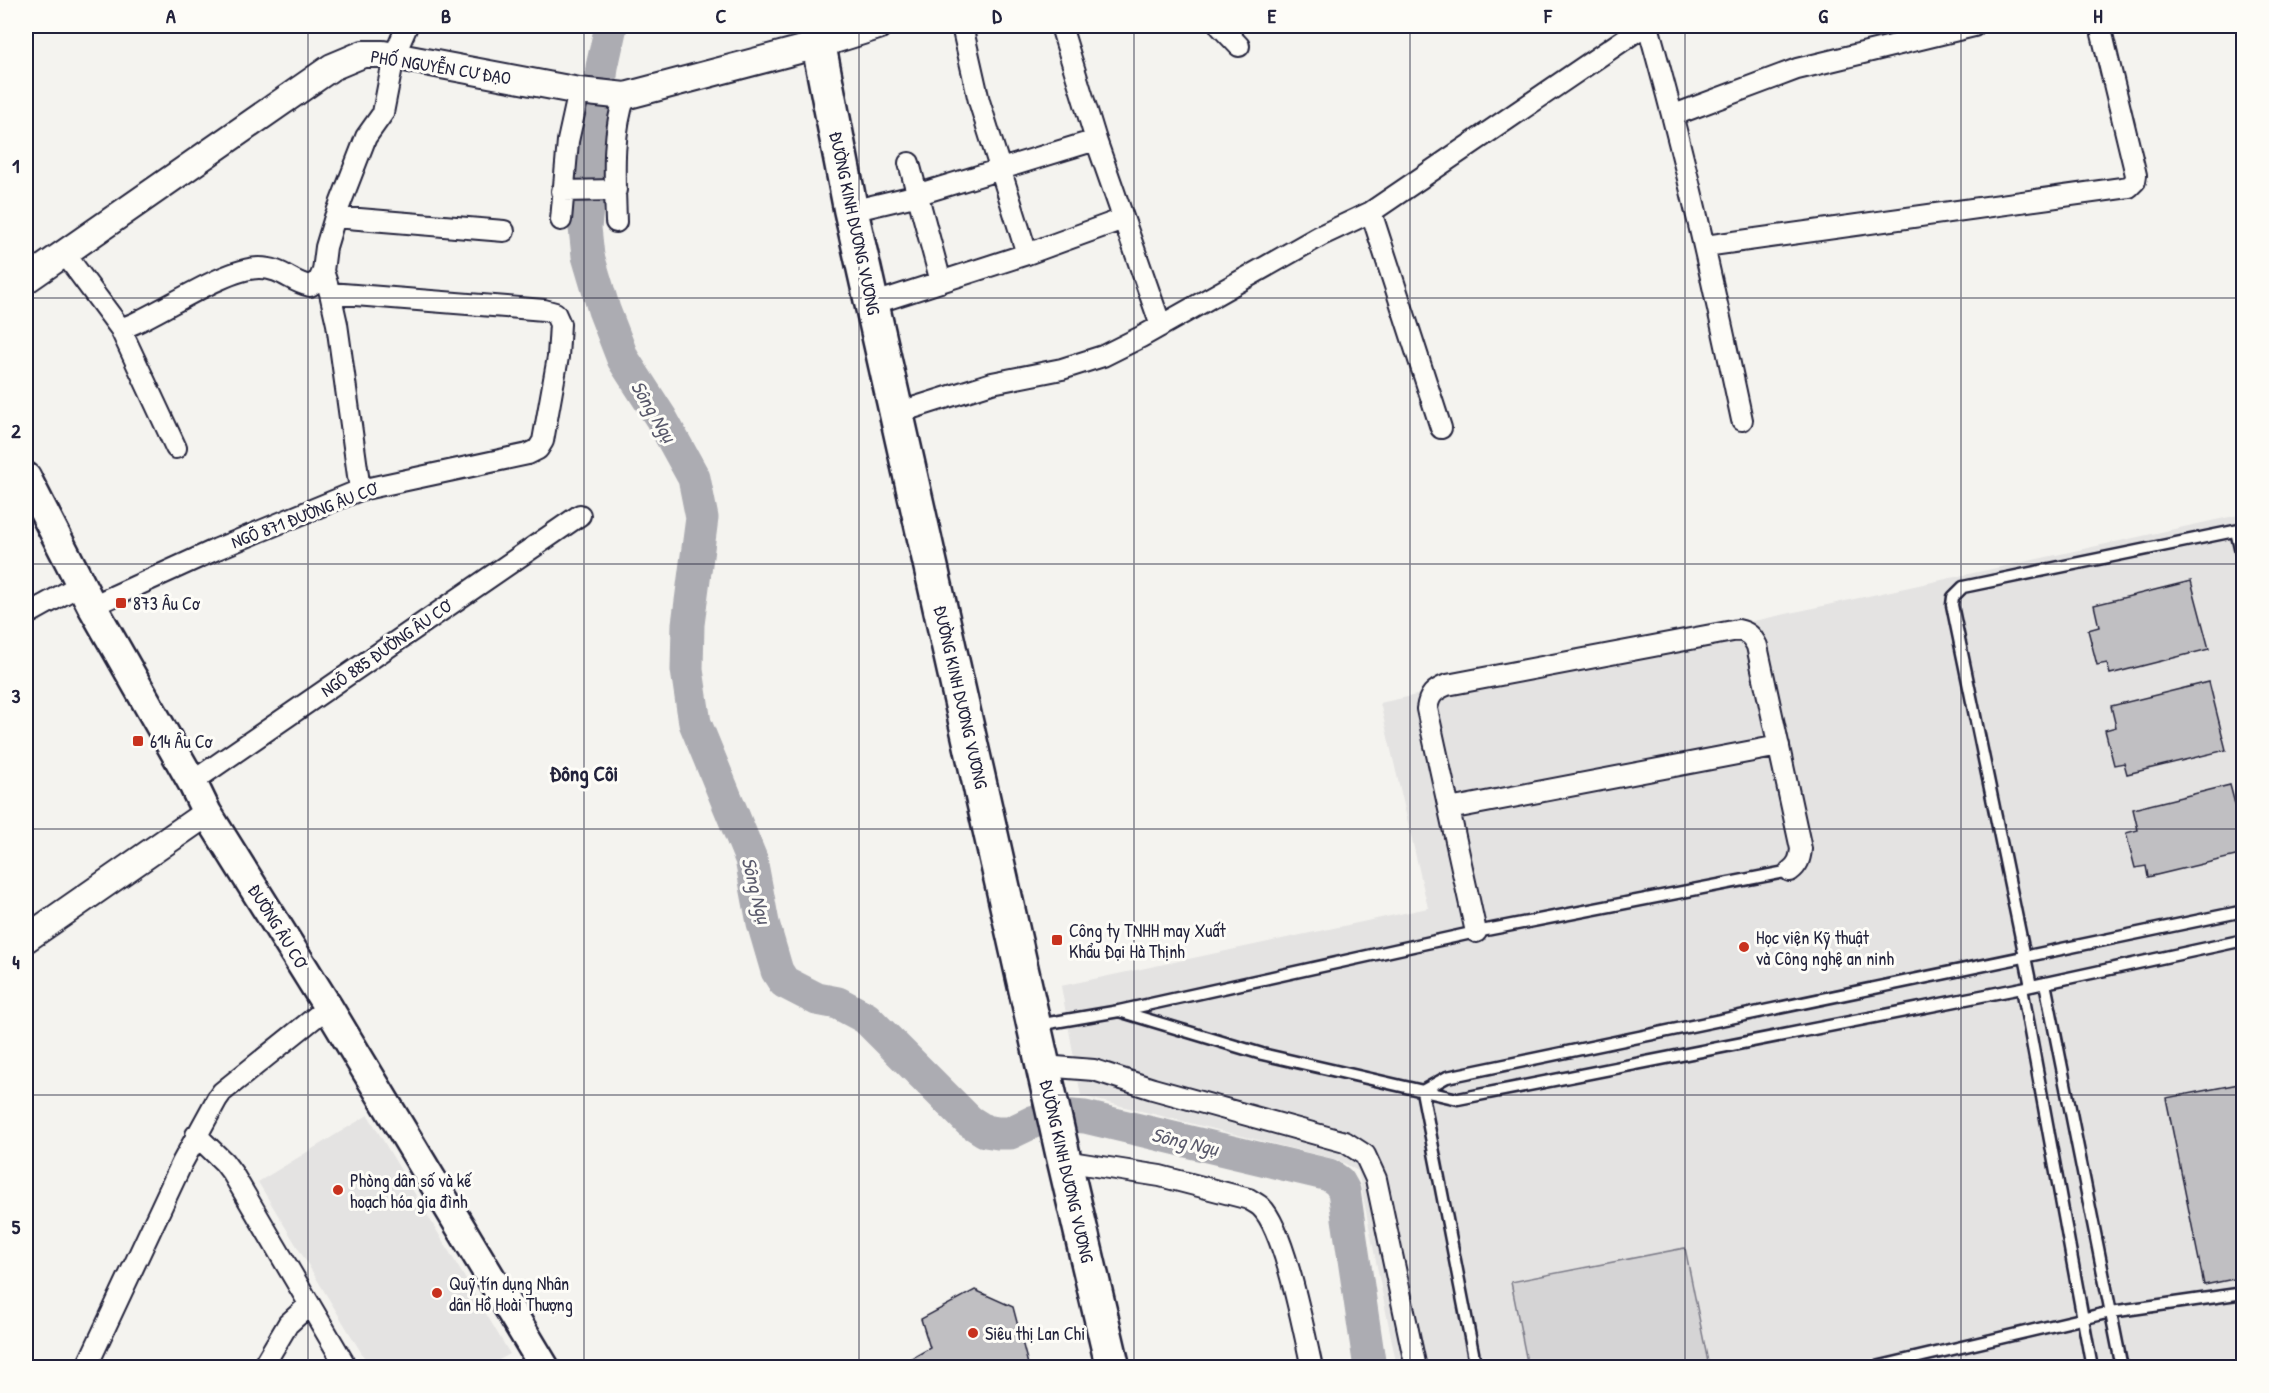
<svg xmlns="http://www.w3.org/2000/svg" width="2269" height="1393" font-family="'Patrick Hand',sans-serif">
	<style>
		.built { fill: #e4e3e2 }
		.green { fill: #d5d4d5; stroke: #7c7b88; stroke-width: 1.5 }
		.lines { fill: none; stroke-linecap: round; stroke-linejoin: round }
		.river { stroke: #acacb2; stroke-width: 33 }
		.building { fill: #c0bfc2; stroke: #22223b; stroke-width: 1.5 }
		.service-casing { stroke: #22223b; stroke-width: 15 }
		.minor-casing { stroke: #22223b; stroke-width: 24 }
		.tertiary-casing { stroke: #22223b; stroke-width: 30 }
		.secondary-casing { stroke: #22223b; stroke-width: 33 }
		.trunk-casing { stroke: #22223b; stroke-width: 38 }
		.service { stroke: #fdfcf7; stroke-width: 10 }
		.minor { stroke: #fdfcf7; stroke-width: 20 }
		.tertiary { stroke: #fdfcf7; stroke-width: 26 }
		.secondary { stroke: #fdfcf7; stroke-width: 28 }
		.trunk { stroke: #fdfcf7; stroke-width: 33 }
		.grid { fill: none; stroke: #22223b; stroke-width: 1.5; stroke-opacity: 0.55 }
		.poi-dot { fill: #c8321e; stroke: #fdfcf7; stroke-width: 2 }
		.labels { text-anchor: middle; dominant-baseline: central; stroke-width: 6; stroke-linejoin: round; paint-order: stroke }
		.street-label { font-size: 18px; fill: #22223b; stroke: #fdfcf7 }
		.poi-label { font-size: 18px; fill: #22223b; stroke: #fdfcf7; text-anchor: start }
		.water-label { font-size: 20px; font-style: italic; fill: #59596b; stroke: #fdfcf7 }
		.quarter-label { font-size: 21px; font-weight: bold; fill: #22223b; stroke: #fdfcf7 }
		.neatline { fill: none; stroke: #22223b; stroke-width: 2 }
		.grid-label { font-size: 20px; text-anchor: middle; font-weight: bold; fill: #22223b }
	</style>
	<rect width="100%" height="100%" fill="#f4f3ef"/>
	<filter id="ink" filterUnits="userSpaceOnUse"><feTurbulence type="fractalNoise" baseFrequency=".0167" numOctaves="2"/><feDisplacementMap in="SourceGraphic" scale="12" xChannelSelector="R" yChannelSelector="G"/><feConvolveMatrix kernelMatrix="1 2 1 2 8 2 1 2 1" color-interpolation-filters="sRGB"/></filter>
	<g filter="url(#ink)">
		<path class="built" d="M2243,514V1367H1397L1358,1171L1338,1160L1081,1096L1061,986L1428,908L1380,703Z
			M368,1115L510,1354L486,1367H370L258,1182Z"/>
		<path class="green" d="M1685,1248L1709,1367H1528L1511,1282Z"/>
		<g class="lines">
			<path class="river" d="M611,26L602,67L585,228L588,256L604,310L623,359L661,418L694,478L702,518L688,624L687,670L695,723L751,859L763,923L777,971L784,982L817,999L838,1003L866,1018L969,1121L985,1131L998,1133H1010L1035,1121L1060,1115L1085,1117L1329,1175L1339,1182L1344,1191L1370,1368"/>
		</g>
		<path class="building" d="M2191,581L2209,649L2110,674L2107,663L2097,665L2088,630L2099,627L2094,605Z
			M2209,682L2226,750L2127,774L2124,763L2114,765L2105,730L2116,727L2111,706Z
			M2230,785L2244,838V854L2148,877L2146,866L2135,868L2126,833L2138,830L2133,809Z
			M2244,1083V1277L2204,1285L2166,1098Z
			M975,1290L1013,1307L1029,1368H895L930,1348L921,1319Z"/>
		<g class="lines">
			<g class="service-casing">
				<path id="service" d="M2236,531L2244,565
					M2045,983L2122,1368
					M2031,986L1952,605L1953,597L1963,587L2244,529
					M2022,988L2092,1368
					M1119,1011L1476,932L1790,871
					M1037,1025L1119,1011L1262,1054L1458,1099L2022,988L2244,940
					M1476,1368L1422,1091L1447,1077L2244,911
					M1872,1368L2111,1312L2244,1293"/>
			</g>
			<g class="minor-casing">
				<path id="minor" d="M1061,26L1096,140L1161,326
					M1220,26L1239,46
					M1648,26C1685,156 1714,288 1742,420
					M1674,115L1797,69L1974,26
					M909,163L941,282
					M562,191L616,190
					M851,211L906,198L1096,140
					M1371,212L1441,428
					M335,217L504,231
					M561,220L568,141L579,91
					M616,222C615,180 611,137 625,96
					M1705,246L2129,187L2135,181L2136,175L2102,34
					M65,254L120,328C129,327 137,322 145,318C174,304 229,268 259,268C283,268 290,282 310,286L319,280L323,271
					M1027,254L1123,219
					M872,304L1027,254L979,101L962,26
					M120,328L176,448
					M897,413L992,383L1062,369L1103,356L1141,337L1320,236L1371,212L1644,26
					M360,490L337,324L330,293L323,271L326,247L335,217L366,137L383,113L394,56L407,26
					M92,606L217,549L360,490L528,454L538,449L543,441L558,357L560,324L555,313L544,310L330,293
					M26,615L80,585
					M192,782L580,515
					M1449,809L1779,746
					M1476,932L1427,709C1429,695 1434,690 1447,685L1738,630C1748,632 1752,636 1757,646L1801,849C1800,859 1798,865 1790,871
					M1043,1066L1094,1070L1153,1089L1345,1142L1365,1155L1376,1179L1416,1368
					M196,1135L224,1162L233,1174L347,1368
					M1064,1161L1160,1176L1249,1199C1253,1202 1258,1204 1261,1207C1285,1230 1304,1332 1312,1368
					M86,1368L182,1163L217,1099L222,1092L328,1007
					M262,1368L288,1324L309,1305"/>
			</g>
			<g class="tertiary-casing">
				<path id="tertiary" d="M26,280L332,67L363,54H383L579,91L625,96L818,45L878,26
					M26,939L207,813"/>
			</g>
			<g class="secondary-casing">
				<path id="secondary" d="M26,477L92,606L192,782L207,813L328,1007L545,1368"/>
			</g>
			<g class="trunk-casing">
				<path id="trunk" d="M815,26L851,211L1063,1155L1113,1368"/>
			</g>
			<use href="#service" class="service"/>
			<use href="#minor" class="minor"/>
			<use href="#tertiary" class="tertiary"/>
			<use href="#secondary" class="secondary"/>
			<use href="#trunk" class="trunk"/>
		</g>
	</g>
	<path class="grid" d="M308,26V1368M584,26V1368M859,26V1368M1134,26V1368M1410,26V1368M1685,26V1368M1961,26V1368M26,298H2244M26,564H2244M26,829H2244M26,1095H2244"/>
	<g class="poi-dot">
		<rect x="115" y="597" width="12" height="12" rx="3"/>
		<rect x="132" y="735" width="12" height="12" rx="3"/>
		<rect x="1051" y="934" width="12" height="12" rx="3"/>
		<circle cx="1744" cy="947" r="6"/>
		<circle cx="338" cy="1190" r="6"/>
		<circle cx="437" cy="1293" r="6"/>
		<circle cx="973" cy="1333" r="6"/>
	</g>
	<g class="labels">
		<g class="street-label">
			<text transform="translate(441 67) rotate(9)">PHỐ NGUYỄN CƯ ĐẠO</text>
			<text transform="translate(855 223) rotate(78)">ĐƯỜNG KINH DƯƠNG VƯƠNG</text>
			<text transform="translate(304 515) rotate(-21)">NGÕ 871 ĐƯỜNG ÂU CƠ</text>
			<text transform="translate(386 648) rotate(-35)">NGÕ 885 ĐƯỜNG ÂU CƠ</text>
			<text transform="translate(961 697) rotate(77)">ĐƯỜNG KINH DƯƠNG VƯƠNG</text>
			<text transform="translate(278 926) rotate(58)">ĐƯỜNG ÂU CƠ</text>
			<text transform="translate(1067 1171) rotate(77)">ĐƯỜNG KINH DƯƠNG VƯƠNG</text>
		</g>
		<g class="poi-label">
			<text x="133" y="603">873 Âu Cơ</text>
			<text x="150" y="741">614 Âu Cơ</text>
			<text x="1069" y="930">Công ty TNHH may Xuất<tspan x="1069" dy="21">Khẩu Đại Hà Thịnh</tspan></text>
			<text x="1756" y="937">Học viện Kỹ thuật<tspan x="1756" dy="21">và Công nghệ an ninh</tspan></text>
			<text x="350" y="1180">Phòng dân số và kế<tspan x="350" dy="21">hoạch hóa gia đình</tspan></text>
			<text x="449" y="1283">Quỹ tín dụng Nhân<tspan x="449" dy="21">dân Hồ Hoài Thượng</tspan></text>
			<text x="985" y="1333">Siêu thị Lan Chi</text>
		</g>
		<g class="water-label">
			<text transform="translate(654 411) rotate(59)">Sông Ngụ</text>
			<text transform="translate(757 890) rotate(76)">Sông Ngụ</text>
			<text transform="translate(1185 1141) rotate(13)">Sông Ngụ</text>
		</g>
		<g class="quarter-label">
			<text x="584" y="773">Đông Côi</text>
		</g>
	</g>
	<rect width="2269" height="1393" fill="none" stroke="#fdfcf7" stroke-width="66"/>
	<rect x="33" y="33" width="2203" height="1327" class="neatline"/>
	<g class="grid-label">
		<text x="171" y="23">A</text>
		<text x="446" y="23">B</text>
		<text x="721" y="23">C</text>
		<text x="997" y="23">D</text>
		<text x="1272" y="23">E</text>
		<text x="1548" y="23">F</text>
		<text x="1823" y="23">G</text>
		<text x="2098" y="23">H</text>
		<text x="16" y="173">1</text>
		<text x="16" y="438">2</text>
		<text x="16" y="703">3</text>
		<text x="16" y="969">4</text>
		<text x="16" y="1234">5</text>
	</g>
</svg>
